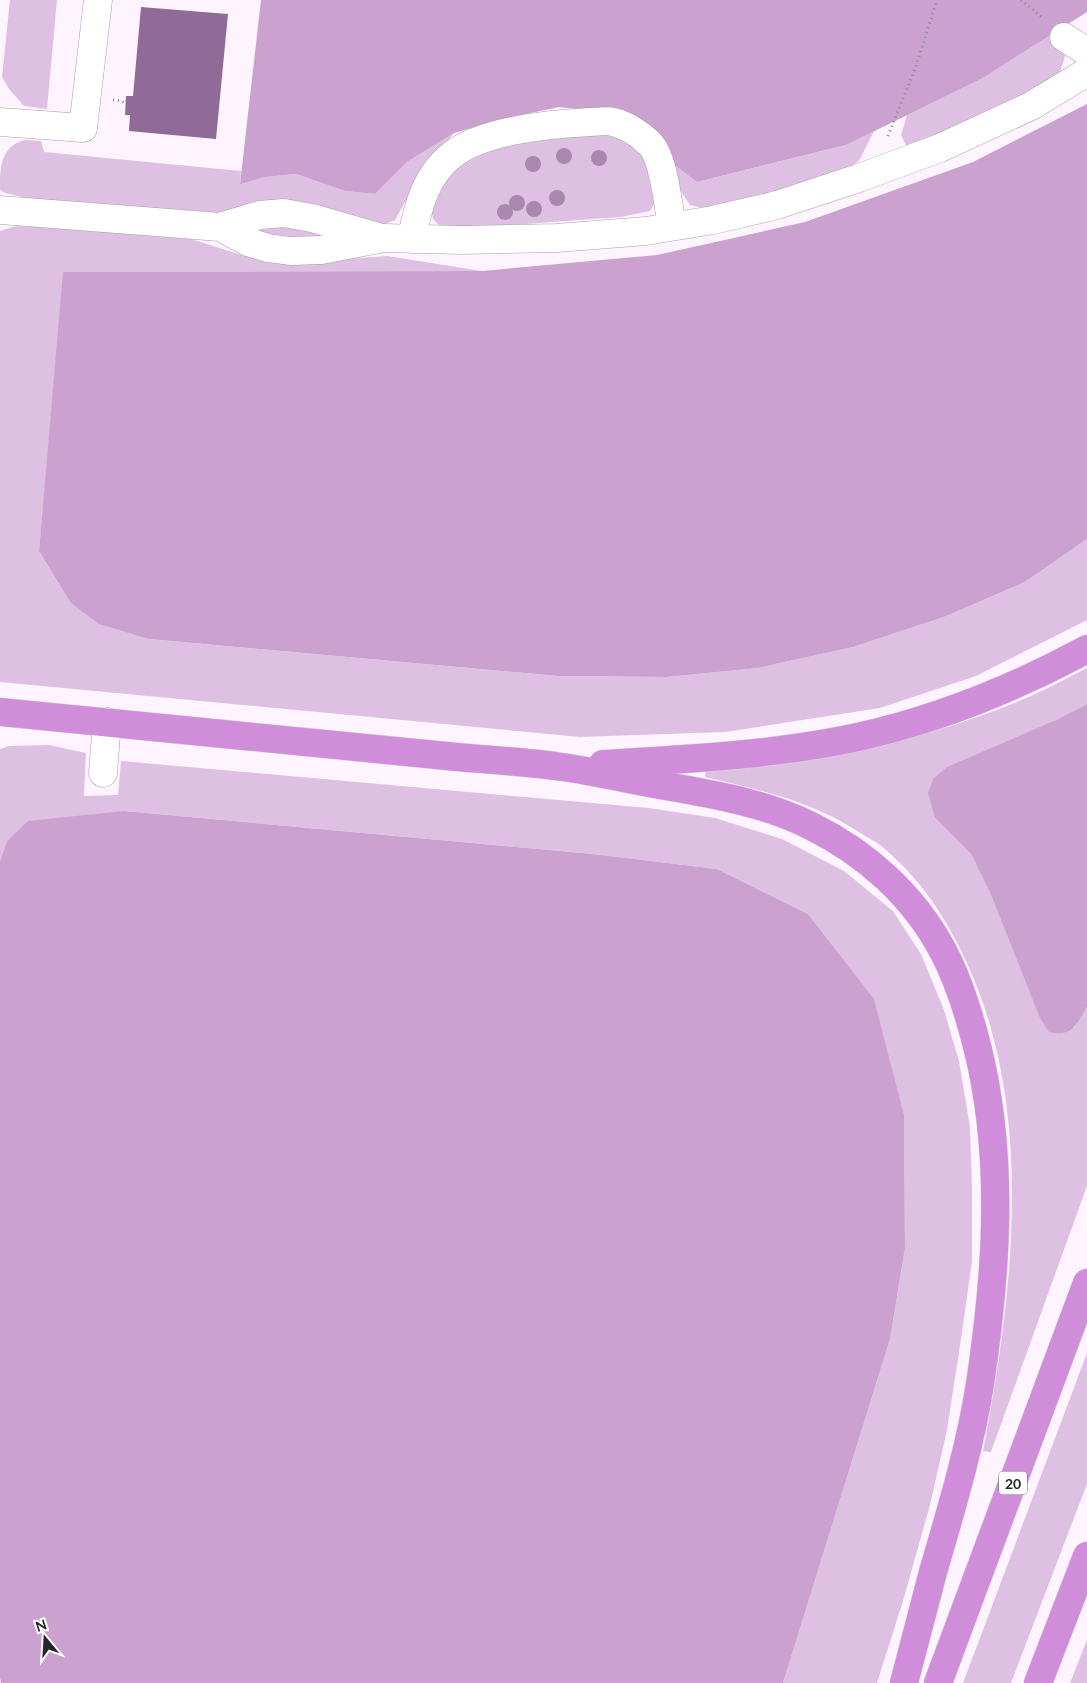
<svg xmlns="http://www.w3.org/2000/svg" width="1087" height="1683" font-family="Lato,sans-serif">
	<style>
		.green { fill: #dec1e2 }
		.forest { fill: #cba1d0 }
		.building { fill: #916b97 }
		.lines { fill: none; stroke-linecap: round; stroke-linejoin: round }
		.minor-casing { stroke: #aa9bac; stroke-width: 29 }
		.highway-casing { stroke: #d8d7d9; stroke-width: 29 }
		.path { stroke: #8f8790; stroke-width: 3; stroke-dasharray: 1 4; stroke-linecap: butt }
		.minor { stroke: #fff; stroke-width: 28 }
		.highway { stroke: #d08eda; stroke-width: 28 }
		.tree { fill: #a988ae }
		.labels { text-anchor: middle; dominant-baseline: central; stroke-width: 4; stroke-linejoin: round; paint-order: stroke }
		.shield { fill: #fff; stroke: #69656a; stroke-width: 1 }
		.shield-label { font-size: 14px; font-weight: bold; fill: #29232a }
	</style>
	<rect width="100%" height="100%" fill="#fef4ff"/>
	<path class="green" d="M10,0H57L47,109L24,106L9,89L2,77Z
		M1049,36L1065,56L1060,73L1042,85L931,140L907,147L901,135L907,115L983,78Z
		M874,131L859,161L824,181L718,211L690,205L678,187L673,164L697,182L846,145Z
		M454,133L417,181L395,220L378,227L241,211L182,217L48,203L5,193L0,190C0,169 0,149 21,141C26,139 35,141 41,141L44,152L241,171L240,183L265,177L296,174L345,191L375,194L407,162Z
		M607,134L636,141L652,164L659,195L650,211L621,217L444,230L433,219L430,201L439,182L466,158L494,148L548,136Z
		M276,218L334,239L314,243L246,231Z
		M16,226L128,230L191,239L248,257L290,263L387,256L482,271L64,272L39,551L70,602L149,639L558,676L667,677L758,668L853,647L944,617L1025,582L1087,539V620L976,676L880,708L725,732L580,737L0,682V231Z
		M1087,668V704L1056,720L935,818L971,854L992,897L1074,1028L1087,1007V1186L991,1452L983,1451C1013,1293 1036,1111 966,961C946,918 922,881 886,850C880,844 872,840 865,836C814,801 764,791 705,777L706,771C813,762 920,742 1019,701C1042,692 1065,679 1087,668Z
		M49,745L86,753L84,796L118,795L121,761L649,808L715,818L782,839L844,871L893,911L921,954L944,1010L959,1061L970,1127L972,1186V1261L961,1339L947,1430L930,1505L903,1601L877,1683H783L890,1339L905,1248L904,1114L874,1000L808,914L717,869L593,854L124,811L7,841L0,861V749L9,746Z
		M1087,1353V1484L1011,1683H963Z
		M1087,1640V1683H1070Z"/>
	<path class="forest" d="M261,0H1087V12L983,78L846,145L697,182L673,164L627,115L559,107L502,119L454,133L407,162L375,194L345,191L296,174L265,177L240,184Z
		M1087,104V539L1025,582L944,617L853,647L758,668L667,677L558,676L149,639L99,624L70,602L39,551L63,272L482,271L657,255L805,222L973,162Z
		M1087,704V1007C1076,1025 1073,1037 1049,1032L1040,1018L992,897L971,854L935,818L928,793L933,779L947,767L1056,720Z
		M124,811L593,854L717,869L808,914L874,999L904,1114L905,1248L890,1339L783,1683H1L0,1678V861L7,841L28,821Z"/>
	<path class="building" d="M141,7L228,14L216,139L129,131L130,115H125L126,96H133Z"/>
	<g class="lines">
		<g class="minor-casing">
			<path id="minor" d="M1064,37L1087,52
				M0,122L83,128L98,0
				M0,210L220,227L260,215L284,213L312,218L378,237
				M220,227L248,242L268,248L290,251L321,250L384,238L461,240L557,238L646,231L713,220L777,205L859,178L940,148L1031,106L1087,72
				M412,239C417,208 426,175 452,155C483,130 551,124 591,122C597,122 607,120 613,122C626,125 640,134 649,143C664,156 668,206 672,226
				M103,773L107,722"/>
		</g>
		<g class="highway-casing">
			<path id="highway" d="M0,712C152,727 305,742 457,757C492,760 527,762 562,767C597,772 632,780 666,786C715,795 766,803 811,826C866,853 914,896 943,951C958,979 968,1011 976,1042C1005,1153 997,1271 980,1384C970,1448 951,1510 933,1572C923,1609 914,1646 904,1683
				M603,764C688,759 775,755 858,737C939,719 1015,688 1087,649
				M938,1683L1087,1283
				M1038,1683L1087,1556"/>
		</g>
		<path class="path" d="M1021,0L1044,19
			M113,100L122,101L126,105
			M888,136L916,66L937,0"/>
		<use href="#minor" class="minor"/>
		<use href="#highway" class="highway"/>
	</g>
	<g class="tree">
		<circle cx="564" cy="156" r="8"/>
		<circle cx="599" cy="158" r="8"/>
		<circle cx="533" cy="164" r="8"/>
		<circle cx="557" cy="198" r="8"/>
		<circle cx="517" cy="203" r="8"/>
		<circle cx="534" cy="209" r="8"/>
		<circle cx="505" cy="212" r="8"/>
	</g>
	<g class="labels">
		<rect class="shield" x="999" y="1471.5" width="28" height="23" rx="4"/>
		<g class="shield-label">
			<text x="1013" y="1483">20</text>
		</g>
	</g>
	<g transform="translate(45 1638) rotate(342)" stroke="#ffffff" stroke-width="4" paint-order="stroke">
	<path d="M0-4L9 19L0 12L-9 19Z" fill="#29232a"/>
	<text y="-8" font-size="14" font-weight="bold" text-anchor="middle" fill="#29232a">N</text>
	</g>
</svg>
